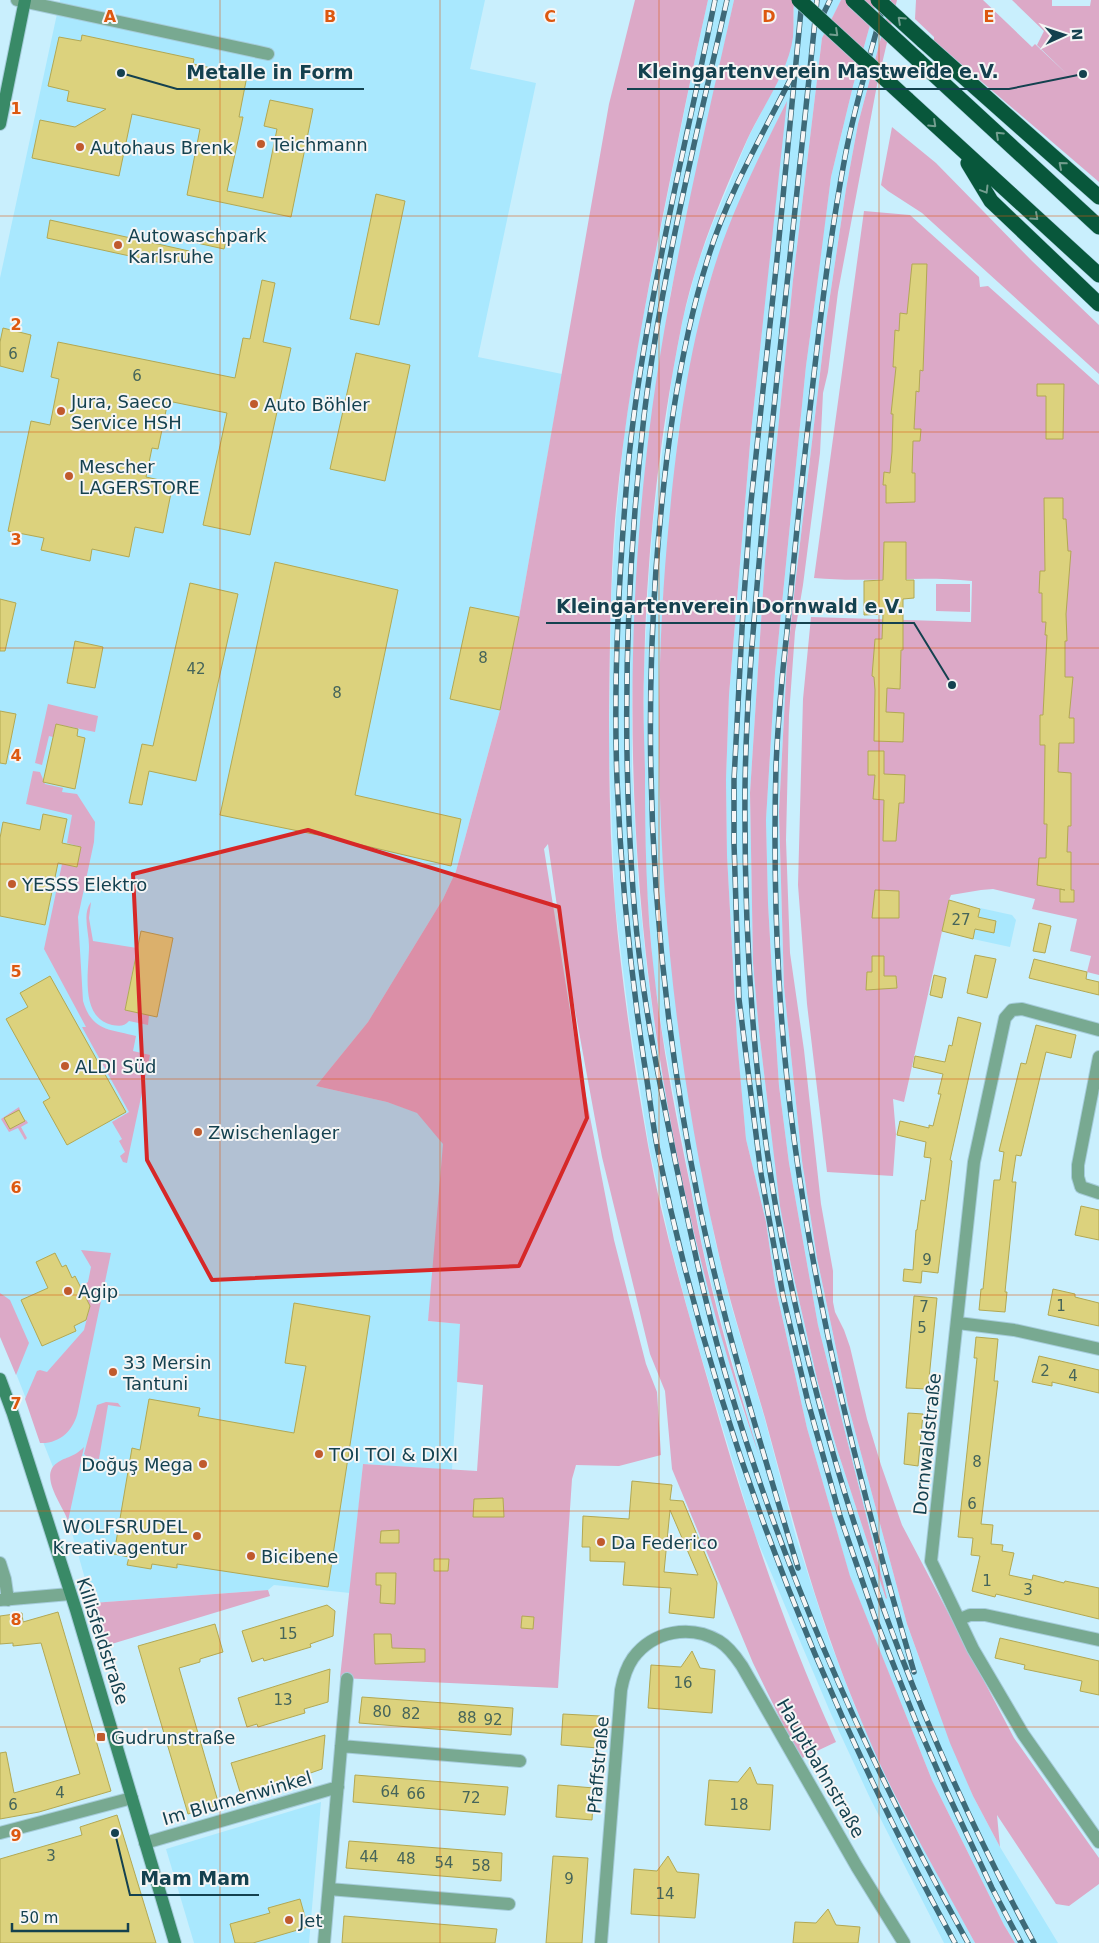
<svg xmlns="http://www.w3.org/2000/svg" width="1099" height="1943" font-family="'DejaVu Sans',sans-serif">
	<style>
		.built { fill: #a9e8fe }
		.green { fill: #dca9c7 }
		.building { fill: #dcd27d; stroke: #b2a853; fill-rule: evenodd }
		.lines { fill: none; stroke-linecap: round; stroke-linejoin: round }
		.street-casing { stroke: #a5ccda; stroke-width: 14 }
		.secondary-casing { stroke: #a5ccda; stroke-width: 14 }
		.highway-casing { stroke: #a5ccda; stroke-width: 16 }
		.street { stroke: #78a991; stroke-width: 12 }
		.secondary { stroke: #398a67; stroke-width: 12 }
		.highway { stroke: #08573b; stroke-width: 15 }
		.rail-casing { stroke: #3e6a78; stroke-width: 5.5 }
		.rail { stroke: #f5f5f5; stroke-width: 4; stroke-dasharray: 11; stroke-linecap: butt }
		.highway-bridge-casing { stroke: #a5ccda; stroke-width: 16; stroke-linecap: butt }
		.highway-bridge { stroke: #08573b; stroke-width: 15 }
		.oneway { stroke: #739e8f }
		.marked { fill: #d62828; fill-opacity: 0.2; stroke: #d62828; stroke-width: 4; stroke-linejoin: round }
		.grid { fill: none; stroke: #dd580f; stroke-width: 1; stroke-opacity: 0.55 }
		.poi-dot { fill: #c05a2d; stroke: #f5f5f5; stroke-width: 2 }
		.labels { text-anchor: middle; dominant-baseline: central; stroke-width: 4; stroke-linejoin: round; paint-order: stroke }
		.number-label { font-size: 15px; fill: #46655a }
		.poi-label { font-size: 18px; fill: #14414f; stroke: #f5f5f5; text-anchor: start }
		.street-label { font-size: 18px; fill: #14414f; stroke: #f5f5f5 }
		.grid-label { font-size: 16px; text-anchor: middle; font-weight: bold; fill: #dd580f; stroke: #f5f5f5; stroke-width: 4; stroke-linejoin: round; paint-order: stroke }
		.leader { fill: none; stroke: #14414f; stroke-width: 2 }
		.callout-dot { fill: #14414f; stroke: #f5f5f5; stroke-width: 2 }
		.callout-label { font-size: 19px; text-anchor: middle; font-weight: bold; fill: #14414f; stroke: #f5f5f5; stroke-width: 4; stroke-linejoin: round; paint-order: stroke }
	</style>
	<rect width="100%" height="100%" fill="#c9effd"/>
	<path class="built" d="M60,0H485L470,69L536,83L478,357L562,374L519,617L500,710L456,871L443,899L368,1022L316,1086L387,1102L464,1129L428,1321L461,1324L452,1470L363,1464L350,1593L274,1585L268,1590L92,1603L53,1467L0,1333V278Z
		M708,0H734L670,296L646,461L635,609L632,704V769L638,882L647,970L660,1064L698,1249L741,1405L754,1439L717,1306L702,1245L663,1037L653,970L646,881L644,748V672L649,575L653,523L672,376L683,318L697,266L712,225L749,136L784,69L793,37L794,0H841L822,38L793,280L765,560L750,793L753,963L759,1031L767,1098L781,1206L791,1265L818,1383L836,1446L886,1599L887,1598L818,1325L789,1163L779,1086L774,1009L768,903L766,820L775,673L806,366L831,177L853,86L877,0H891L858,124L846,189L826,323L795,586L787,660L779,812L784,987L802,1161L817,1258L848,1405L907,1624L927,1680L973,1796L1000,1847L1058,1943H1015L1004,1925L932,1780L850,1577L807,1428L775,1285L766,1222L746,1139L737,1044L727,855L726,780L729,695L751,432L786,103L743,192L711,278L692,358L678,436L663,599L659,702L665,894L673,978L691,1111L715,1240L731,1305L764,1416L796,1537L829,1639L854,1704L895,1796L975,1943H944L870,1798L831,1714L755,1535L692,1326L671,1247L649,1147L629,1019L615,904L609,753L611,601L616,519L624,435L637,347L694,63Z
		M980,908L1012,915L1016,920L1010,947L973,939Z
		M321,1802L309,1943H194L166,1849Z"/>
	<path class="green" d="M635,0H708C692,70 678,140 664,210C643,313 624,415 615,520C610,586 610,651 609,717C609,779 610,843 615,905C622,985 634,1066 648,1145C664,1233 690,1319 715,1405C748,1520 786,1633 836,1742L800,1759L753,1663L672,1469L665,1391L650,1354L602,1157L561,934L548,844L544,849L574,1035L614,1240L646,1364L657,1392L661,1455L619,1466L576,1465L572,1479L558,1688L340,1678L363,1464L477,1471L483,1385L457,1382L460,1324L428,1321L443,1144L417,1113L387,1102L316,1086L368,1022L443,899L456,871L500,710L519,617L609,104Z
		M734,0H794C793,12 794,25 793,37C789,71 761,109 747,140C721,198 695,260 682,323C659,438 646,556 644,673C643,705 644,738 645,770C645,838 646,905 654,972C661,1037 673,1101 686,1165C692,1192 696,1219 702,1246C717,1316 738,1386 759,1455C648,1137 609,794 646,459C663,304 700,152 734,0Z
		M841,0H877L853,86L831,177L820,263L806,366L775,673L766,820L768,903L774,1009L779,1086L789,1163L818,1325L887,1598L886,1599L836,1446L818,1383L791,1265L780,1206L767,1098L759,1031L753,963L750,793L765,560L793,280L822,38Z
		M891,0H897L877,85L838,292L828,372L823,393L820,453L803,585L795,632L789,715L786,840L790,953L804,1050L821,1204L833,1271V1302L835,1312L844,1330L850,1347L867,1419L881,1465L902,1525L1014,1738L1099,1858V1884L1069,1906L1056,1904L997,1815L1000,1847L973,1796L950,1743L907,1624L848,1405L817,1258L802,1161L784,987L779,812L787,660L795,586L826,323L846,189L858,124Z
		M916,0H983L1032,47L1035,44L1071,78L1037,45L1044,31L1012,0H1052V6H1090L1091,0H1099V182L934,41V37L915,19Z
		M787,101L751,432L729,695L726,780L727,855L737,1040L746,1139L766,1222L775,1285L807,1428L850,1576L932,1780L1004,1925L1015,1943H975C949,1895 922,1848 897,1799C881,1768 867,1735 854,1703C816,1610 791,1514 765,1418C748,1359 729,1302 716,1242C665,1016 647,774 667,543C675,455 685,364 711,278C729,216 758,159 787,101Z
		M892,127L936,163L1032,261L1099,325V374L922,213L888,191L881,185Z
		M864,211L910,215L979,277L980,287L988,286L1099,385V975L1087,972L1091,956L1070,951L1077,919L1032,909L1035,899L993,889L981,890L951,895L949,900L904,1102L893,1099L896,1134L893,1176L827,1172L807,1004L798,885L803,699L811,617L971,622L972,581C920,575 867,583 814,578Z
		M936,584H970V612L936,611Z
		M48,704L98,716L95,732L56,724L53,737L49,736L42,765L35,763Z
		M33,771L40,772L45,784L63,788L62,792L77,794L95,822L94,842L78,917L83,1001C92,1031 109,1029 136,1036L133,1051L150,1055L127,1163L123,1162L120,1156L125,1152L119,1141L122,1139L112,1122L129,1112L82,1027H86L44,949L62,864L77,866L81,847L67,843L72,815L26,804Z
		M91,902L89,918L93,941L137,948L125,1010L149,1015L148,1025L129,1021C124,1027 119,1026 112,1025C79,1017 89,971 89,946C89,932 82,914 91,902Z
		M19,1107L20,1110L5,1118L10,1129L26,1120L28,1123L21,1127L27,1138L25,1140L18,1128L9,1132L1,1119Z
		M81,1250L111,1253L78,1411C74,1430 60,1444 40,1443L25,1399L37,1371L40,1370L47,1372L84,1330L90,1306L80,1287L88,1282L91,1267Z
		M0,1293L10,1300L29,1343L16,1375L0,1337Z
		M106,1402L118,1403L121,1407L108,1405L99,1459L88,1458L84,1454L97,1405Z
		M84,1447L68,1521C64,1507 38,1476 57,1463C67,1456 73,1458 84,1447Z
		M268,1590L270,1596L105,1646L92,1603Z"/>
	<path class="building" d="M82,35L194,59L193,64L247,76L239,117H243L227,191L263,198L277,129L264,126L270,100L313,109L291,217L187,195L200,129L132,114L119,176L32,158L40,120L75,127L106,109L67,101L69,91L48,86L59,37L81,41Z
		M376,194L405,201L379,325L350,319Z
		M50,220L189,251L186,263L162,258V263L47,238Z
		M200,231L227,237L224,249L197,243Z
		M912,264H927L923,371L920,370L919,392L916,391L914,429H921L920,441H913L912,473H915V502L886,503V485H883L884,472L890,473L892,452L893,414H891L896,367H893L895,330L899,331L900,313L907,314Z
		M262,280L275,283L263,342L291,348L250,535L203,525L227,413L168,401L158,449L152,448L146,477L173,483L163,533L135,527L129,557L92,549L90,561L41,550L44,538L8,531L31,421L50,425L59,379L51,377L58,342L235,378L243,338L250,339Z
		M3,328L31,335L23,372L0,366V342Z
		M356,353L410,365L385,481L330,469Z
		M1037,384H1064L1063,439H1046V396H1037Z
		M1044,498H1063V519H1066L1068,551H1071L1066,614L1067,641H1065V677H1073L1069,718H1074V743H1059L1058,772L1071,773V826H1068L1067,852H1071V890H1074V902H1060V889L1065,890L1037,885L1039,858H1046L1047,824H1044L1045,745H1040V715H1043L1047,635H1045L1046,622H1042V593H1039L1040,571H1045Z
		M884,542H906V580H914V598L903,599V650H901L900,689L887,688L886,712L904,713L903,742L874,741L875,690L874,677L872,676L875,639H882L883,614L864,615V581L883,580Z
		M275,562L398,590L355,795L461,819L451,866L328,837L220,815Z
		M190,583L238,594L196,781L149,771L142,805L129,803L142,744L153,746Z
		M0,599L16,603L5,651H0Z
		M470,607L519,617L500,710L450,699Z
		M75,641L103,647L95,688L67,683Z
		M0,711L16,714L6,764L0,763Z
		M56,724L78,729L77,736L85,738L75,789L43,782Z
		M868,751H884V774L905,775L904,803H899L896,841H883L884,800L873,799L875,775H868Z
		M43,814L67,819L62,843L81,847L77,867L58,863L45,925L0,916V838L3,822L40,830Z
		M875,890L899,891V918H872Z
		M949,900L980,909L978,917L996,921L994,933L975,929L973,939L942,931Z
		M1039,923L1051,926L1045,953L1033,951Z
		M141,931L173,938L157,1017L125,1010Z
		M975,955L996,959L987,998L967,993Z
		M872,956H884V976H896L897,988L866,990L867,972H872Z
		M1034,959L1087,972L1086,979L1099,982V995L1029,978Z
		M934,975L946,978L942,998L930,995Z
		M50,976L126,1112L67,1145L43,1102L50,1098L6,1019L28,1007L20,993Z
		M958,1017L981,1023L950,1160L952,1161L938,1273L922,1271L921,1283L903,1281L904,1269L913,1270L916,1230H917L921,1200L925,1201L931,1158L924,1157L926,1142L897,1135L900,1121L929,1128V1125L933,1126L941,1094H938L943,1074L913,1067L915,1056L945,1062L949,1045L952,1046Z
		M1036,1025L1076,1035L1071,1058L1046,1052L1021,1156L1016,1155L1012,1182H1016L1005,1292H1007L1005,1312L979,1310L981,1289H983L994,1180H1000L1004,1152L999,1151L1021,1063L1026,1064Z
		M19,1110L25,1121L10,1129L4,1118Z
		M1081,1206L1099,1210V1240L1075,1235Z
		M55,1253L62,1267L66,1265L72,1278L75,1276L90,1306L86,1320L74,1326L76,1331L42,1346L21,1300L48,1288L36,1262Z
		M1053,1289L1075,1294V1297L1099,1303V1326L1048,1315Z
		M914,1296L937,1298L928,1389L906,1388Z
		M294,1303L370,1316L328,1587L177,1564V1568L152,1564L151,1569L127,1565L129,1557L114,1554L132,1448L140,1450L149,1399L200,1408L198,1416L294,1433L306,1366L285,1363Z
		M976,1337L998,1339L994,1381H998L981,1524L993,1525L991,1544L1003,1545L1002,1551L1014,1553L1009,1575L1032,1580L1033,1575L1064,1583L1065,1581L1099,1588V1619L996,1594L995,1597L972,1591L980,1556L971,1555L973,1538L958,1537L977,1358H974Z
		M1039,1356L1099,1370V1393L1052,1382V1386L1032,1382Z
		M908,1413L923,1414L918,1466L904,1464Z
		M632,1481L672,1485L670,1500L683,1501L717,1583L714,1618L669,1613L671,1588L623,1585L625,1562L590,1561V1547H582L583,1516L629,1519ZM670,1510L698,1575L664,1572Z
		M503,1498L504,1517H473L474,1499Z
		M399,1530V1543H380L381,1531Z
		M434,1559H449L448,1571H434Z
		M376,1573H396L395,1604L380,1603L381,1585H376Z
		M327,1605L335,1611L333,1636L310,1644L311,1647L264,1661L263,1658L252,1662L242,1631Z
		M58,1612L111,1791L39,1812L0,1819V1753L6,1752L14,1793L80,1774L41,1643L13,1646V1643L0,1644V1616L22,1613L23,1622Z
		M522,1616L534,1617L533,1629L521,1628Z
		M215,1624L223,1652L200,1659V1662L179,1668L219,1805L188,1814L138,1646Z
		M374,1634H391L392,1648L425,1649V1662L375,1664Z
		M1000,1638L1099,1661V1695L1080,1691L1082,1681L1024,1669L1025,1665L995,1658Z
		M692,1651L700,1668L715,1670L712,1713L648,1708L651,1665L681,1667Z
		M330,1669L328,1702L304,1709L305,1713L258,1727L257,1724L247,1727L238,1698Z
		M362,1697L513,1708L511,1735L359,1723Z
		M563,1714L600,1716L598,1748L561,1745Z
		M325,1735L322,1769L299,1777L300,1780L253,1794L252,1791L241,1795L231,1763Z
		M750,1767L757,1784L773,1785L770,1830L705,1825L709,1780L738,1782Z
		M355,1775L508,1787L505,1815L353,1802Z
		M558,1785L594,1788L592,1820L556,1817Z
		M117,1815L156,1943H0V1859L82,1835L80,1827Z
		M349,1841L502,1853L501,1881L346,1868Z
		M553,1856L588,1858L582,1943H546Z
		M668,1856L677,1872L699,1874L695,1918L631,1914L634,1869L657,1871Z
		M300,1899L308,1927L253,1943H235L230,1924L270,1913L268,1908Z
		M828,1909L836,1925L860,1927L858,1943H793L795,1922L816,1923Z
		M344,1916L497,1929L495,1943H342Z"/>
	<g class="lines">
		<g class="street-casing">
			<path id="street" d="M17,0L268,54
				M1099,1030L1022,1009L1012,1010L1005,1018L974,1162L931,1561L973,1649L1023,1734L1099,1842
				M1099,1057L1078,1165V1177L1081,1187L1099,1193
				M958,1323L1014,1330L1099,1349
				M0,1563L5,1579L8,1600
				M0,1600L70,1594
				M960,1619L970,1615H985L1099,1640
				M341,1746L520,1761
				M0,1833L132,1798
				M145,1843L338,1787
				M329,1889L509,1904
				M324,1943L347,1679
				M601,1943L621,1690C623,1679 626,1668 633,1658C653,1631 690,1624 719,1641C729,1647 736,1657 742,1666L857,1867L904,1943"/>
		</g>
		<g class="secondary-casing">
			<path id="secondary" d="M0,124L25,0
				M0,1379L13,1414L76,1610L175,1943"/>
		</g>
		<g class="highway-casing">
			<path id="highway" d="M923,41L1099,197
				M918,60L1099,227
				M907,99L1099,275
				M968,163L991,201L1099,304"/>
		</g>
		<use href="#street" class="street"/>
		<use href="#secondary" class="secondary"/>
		<use href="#highway" class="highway"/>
		<g class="rail-casing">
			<path id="rail" d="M715,0C702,63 689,125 675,188C656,280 637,373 628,467C619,571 613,676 617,780C621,874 630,968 644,1061C649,1091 652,1122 658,1151C715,1430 819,1695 955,1943
				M727,0C696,137 661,277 644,416C629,550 623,686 629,820C631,867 634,915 640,961C648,1028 662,1094 675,1160C692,1239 708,1319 732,1396C789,1587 872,1769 968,1943
				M802,0L777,259L751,502L743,610L734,780V843L739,999L761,1174L783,1296L808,1402L840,1516L875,1618L915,1719L947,1792L992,1888L1021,1943
				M817,0C800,173 779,346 763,519C755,609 746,698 745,789C744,929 752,1070 776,1208C822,1465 909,1713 1034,1943
				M885,0C871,52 855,104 845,157C827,252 817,348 806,444C799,506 793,568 787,631C782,676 778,721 776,766C774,837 775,909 779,980C792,1215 848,1447 914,1672
				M818,25L830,0
				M792,76C762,136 728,193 708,258C677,357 664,465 656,569C641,781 657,995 699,1204C724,1327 762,1449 798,1568"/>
		</g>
		<use href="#rail" class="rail"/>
		<g class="highway-bridge-casing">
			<path id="highway-bridge" d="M799,0L907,99
				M853,0L918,60
				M878,0L923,41"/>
		</g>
		<use href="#highway-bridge" class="highway-bridge"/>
	</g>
	<defs><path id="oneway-chevron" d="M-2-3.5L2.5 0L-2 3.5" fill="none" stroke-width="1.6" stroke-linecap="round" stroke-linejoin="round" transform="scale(1.25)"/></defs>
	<g class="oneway">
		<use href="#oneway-chevron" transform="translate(901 20) rotate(-137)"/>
		<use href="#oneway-chevron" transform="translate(835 33) rotate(43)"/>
		<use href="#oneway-chevron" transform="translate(933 124) rotate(43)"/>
		<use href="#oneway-chevron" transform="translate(999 135) rotate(-137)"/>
		<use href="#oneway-chevron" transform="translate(1062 165) rotate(-139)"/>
		<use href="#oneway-chevron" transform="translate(985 190) rotate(59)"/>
		<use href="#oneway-chevron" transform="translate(1035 217) rotate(42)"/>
	</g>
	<path class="marked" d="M308,830L559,907L587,1118L519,1266L212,1280L147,1160L133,874Z"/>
	<path class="grid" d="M220,0V1943M440,0V1943M659,0V1943M879,0V1943M0,216H1099M0,432H1099M0,648H1099M0,864H1099M0,1079H1099M0,1295H1099M0,1511H1099M0,1727H1099"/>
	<g class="poi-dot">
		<circle cx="261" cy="144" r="5"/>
		<circle cx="80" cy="147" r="5"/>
		<circle cx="118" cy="245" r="5"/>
		<circle cx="254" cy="404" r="5"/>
		<circle cx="61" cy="411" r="5"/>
		<circle cx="69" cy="476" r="5"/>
		<circle cx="12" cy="884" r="5"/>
		<circle cx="65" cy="1066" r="5"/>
		<circle cx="198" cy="1132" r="5"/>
		<circle cx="68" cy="1291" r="5"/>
		<circle cx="113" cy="1372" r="5"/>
		<circle cx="319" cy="1454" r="5"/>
		<circle cx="203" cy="1464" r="5"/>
		<circle cx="197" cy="1536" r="5"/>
		<circle cx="601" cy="1542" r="5"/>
		<circle cx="251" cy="1556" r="5"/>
		<rect x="96" y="1732" width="10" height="10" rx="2.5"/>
		<circle cx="289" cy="1920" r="5"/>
	</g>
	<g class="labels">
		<g class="number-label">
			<text x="13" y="354">6</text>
			<text x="137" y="376">6</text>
			<text x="483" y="658">8</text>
			<text x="196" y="669">42</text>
			<text x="337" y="693">8</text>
			<text x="961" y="920">27</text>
			<text x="927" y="1260">9</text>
			<text x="1061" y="1306">1</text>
			<text x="924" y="1307">7</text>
			<text x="922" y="1328">5</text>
			<text x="1045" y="1371">2</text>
			<text x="1073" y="1376">4</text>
			<text x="977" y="1462">8</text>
			<text x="972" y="1504">6</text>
			<text x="987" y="1581">1</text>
			<text x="1028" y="1590">3</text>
			<text x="288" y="1634">15</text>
			<text x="683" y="1683">16</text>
			<text x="283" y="1700">13</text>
			<text x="382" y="1712">80</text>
			<text x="411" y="1714">82</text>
			<text x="467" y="1718">88</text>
			<text x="493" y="1720">92</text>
			<text x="390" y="1792">64</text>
			<text x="60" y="1793">4</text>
			<text x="416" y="1794">66</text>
			<text x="471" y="1798">72</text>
			<text x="13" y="1805">6</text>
			<text x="739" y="1805">18</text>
			<text x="51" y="1856">3</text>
			<text x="369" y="1857">44</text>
			<text x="406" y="1859">48</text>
			<text x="444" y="1863">54</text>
			<text x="481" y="1866">58</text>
			<text x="569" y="1879">9</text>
			<text x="665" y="1894">14</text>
		</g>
		<g class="poi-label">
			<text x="271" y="144">Teichmann</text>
			<text x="90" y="147">Autohaus Brenk</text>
			<text x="128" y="235">Autowaschpark<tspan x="128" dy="21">Karlsruhe</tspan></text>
			<text x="71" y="401">Jura, Saeco<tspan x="71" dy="21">Service HSH</tspan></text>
			<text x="264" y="404">Auto Böhler</text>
			<text x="79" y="466">Mescher<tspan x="79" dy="21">LAGERSTORE</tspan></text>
			<text x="22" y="884">YESSS Elektro</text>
			<text x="75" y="1066">ALDI Süd</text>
			<text x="208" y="1132">Zwischenlager</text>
			<text x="78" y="1291">Agip</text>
			<text x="123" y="1362">33 Mersin<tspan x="123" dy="21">Tantuni</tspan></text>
			<text x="329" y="1454">TOI TOI &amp; DIXI</text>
			<text x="193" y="1464" text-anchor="end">Doğuş Mega</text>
			<text x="187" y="1526" text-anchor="end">WOLFSRUDEL<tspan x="187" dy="21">Kreativagentur</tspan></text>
			<text x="611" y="1542">Da Federico</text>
			<text x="261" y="1556">Bicibene</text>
			<text x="111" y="1737">Gudrunstraße</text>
			<text x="299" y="1920">Jet</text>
		</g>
		<g class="street-label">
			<text transform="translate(927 1444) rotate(-84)">Dornwaldstraße</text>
			<text transform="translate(103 1641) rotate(72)">Killisfeldstraße</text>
			<text transform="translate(598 1765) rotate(-85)">Pfaffstraße</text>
			<text transform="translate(821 1768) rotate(60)">Hauptbahnstraße</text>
			<text transform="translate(237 1798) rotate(-16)">Im Blumenwinkel</text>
		</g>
	</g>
	<g class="grid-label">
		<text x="110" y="22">A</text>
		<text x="330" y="22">B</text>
		<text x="550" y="22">C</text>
		<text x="769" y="22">D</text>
		<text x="989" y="22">E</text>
		<text x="16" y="114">1</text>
		<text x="16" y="330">2</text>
		<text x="16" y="545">3</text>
		<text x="16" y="761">4</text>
		<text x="16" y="977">5</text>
		<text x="16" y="1193">6</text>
		<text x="16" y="1409">7</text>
		<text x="16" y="1625">8</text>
		<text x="16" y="1841">9</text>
	</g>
	<path class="leader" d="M1083 74L1009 89H627M121 73L177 89H364M952 685L914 623H546M115 1833L130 1895H259"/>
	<g class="callout-dot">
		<circle cx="1083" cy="74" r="5"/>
		<circle cx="121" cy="73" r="5"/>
		<circle cx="952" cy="685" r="5"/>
		<circle cx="115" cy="1833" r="5"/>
	</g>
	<g class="callout-label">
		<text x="818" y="78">Kleingartenverein Mastweide e.V.</text>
		<text x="270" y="79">Metalle in Form</text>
		<text x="730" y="613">Kleingartenverein Dornwald e.V.</text>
		<text x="195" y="1885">Mam Mam</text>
	</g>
	<g transform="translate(1064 35) rotate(87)" stroke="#f5f5f5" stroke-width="4" paint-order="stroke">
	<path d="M0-4L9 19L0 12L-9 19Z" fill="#14414f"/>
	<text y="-8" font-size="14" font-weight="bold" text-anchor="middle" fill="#14414f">N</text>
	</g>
	<path d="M12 1923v8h116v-8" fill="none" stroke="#14414f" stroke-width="2.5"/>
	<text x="20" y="1923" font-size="15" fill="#14414f" stroke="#f5f5f5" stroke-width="4" paint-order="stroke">50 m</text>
</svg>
